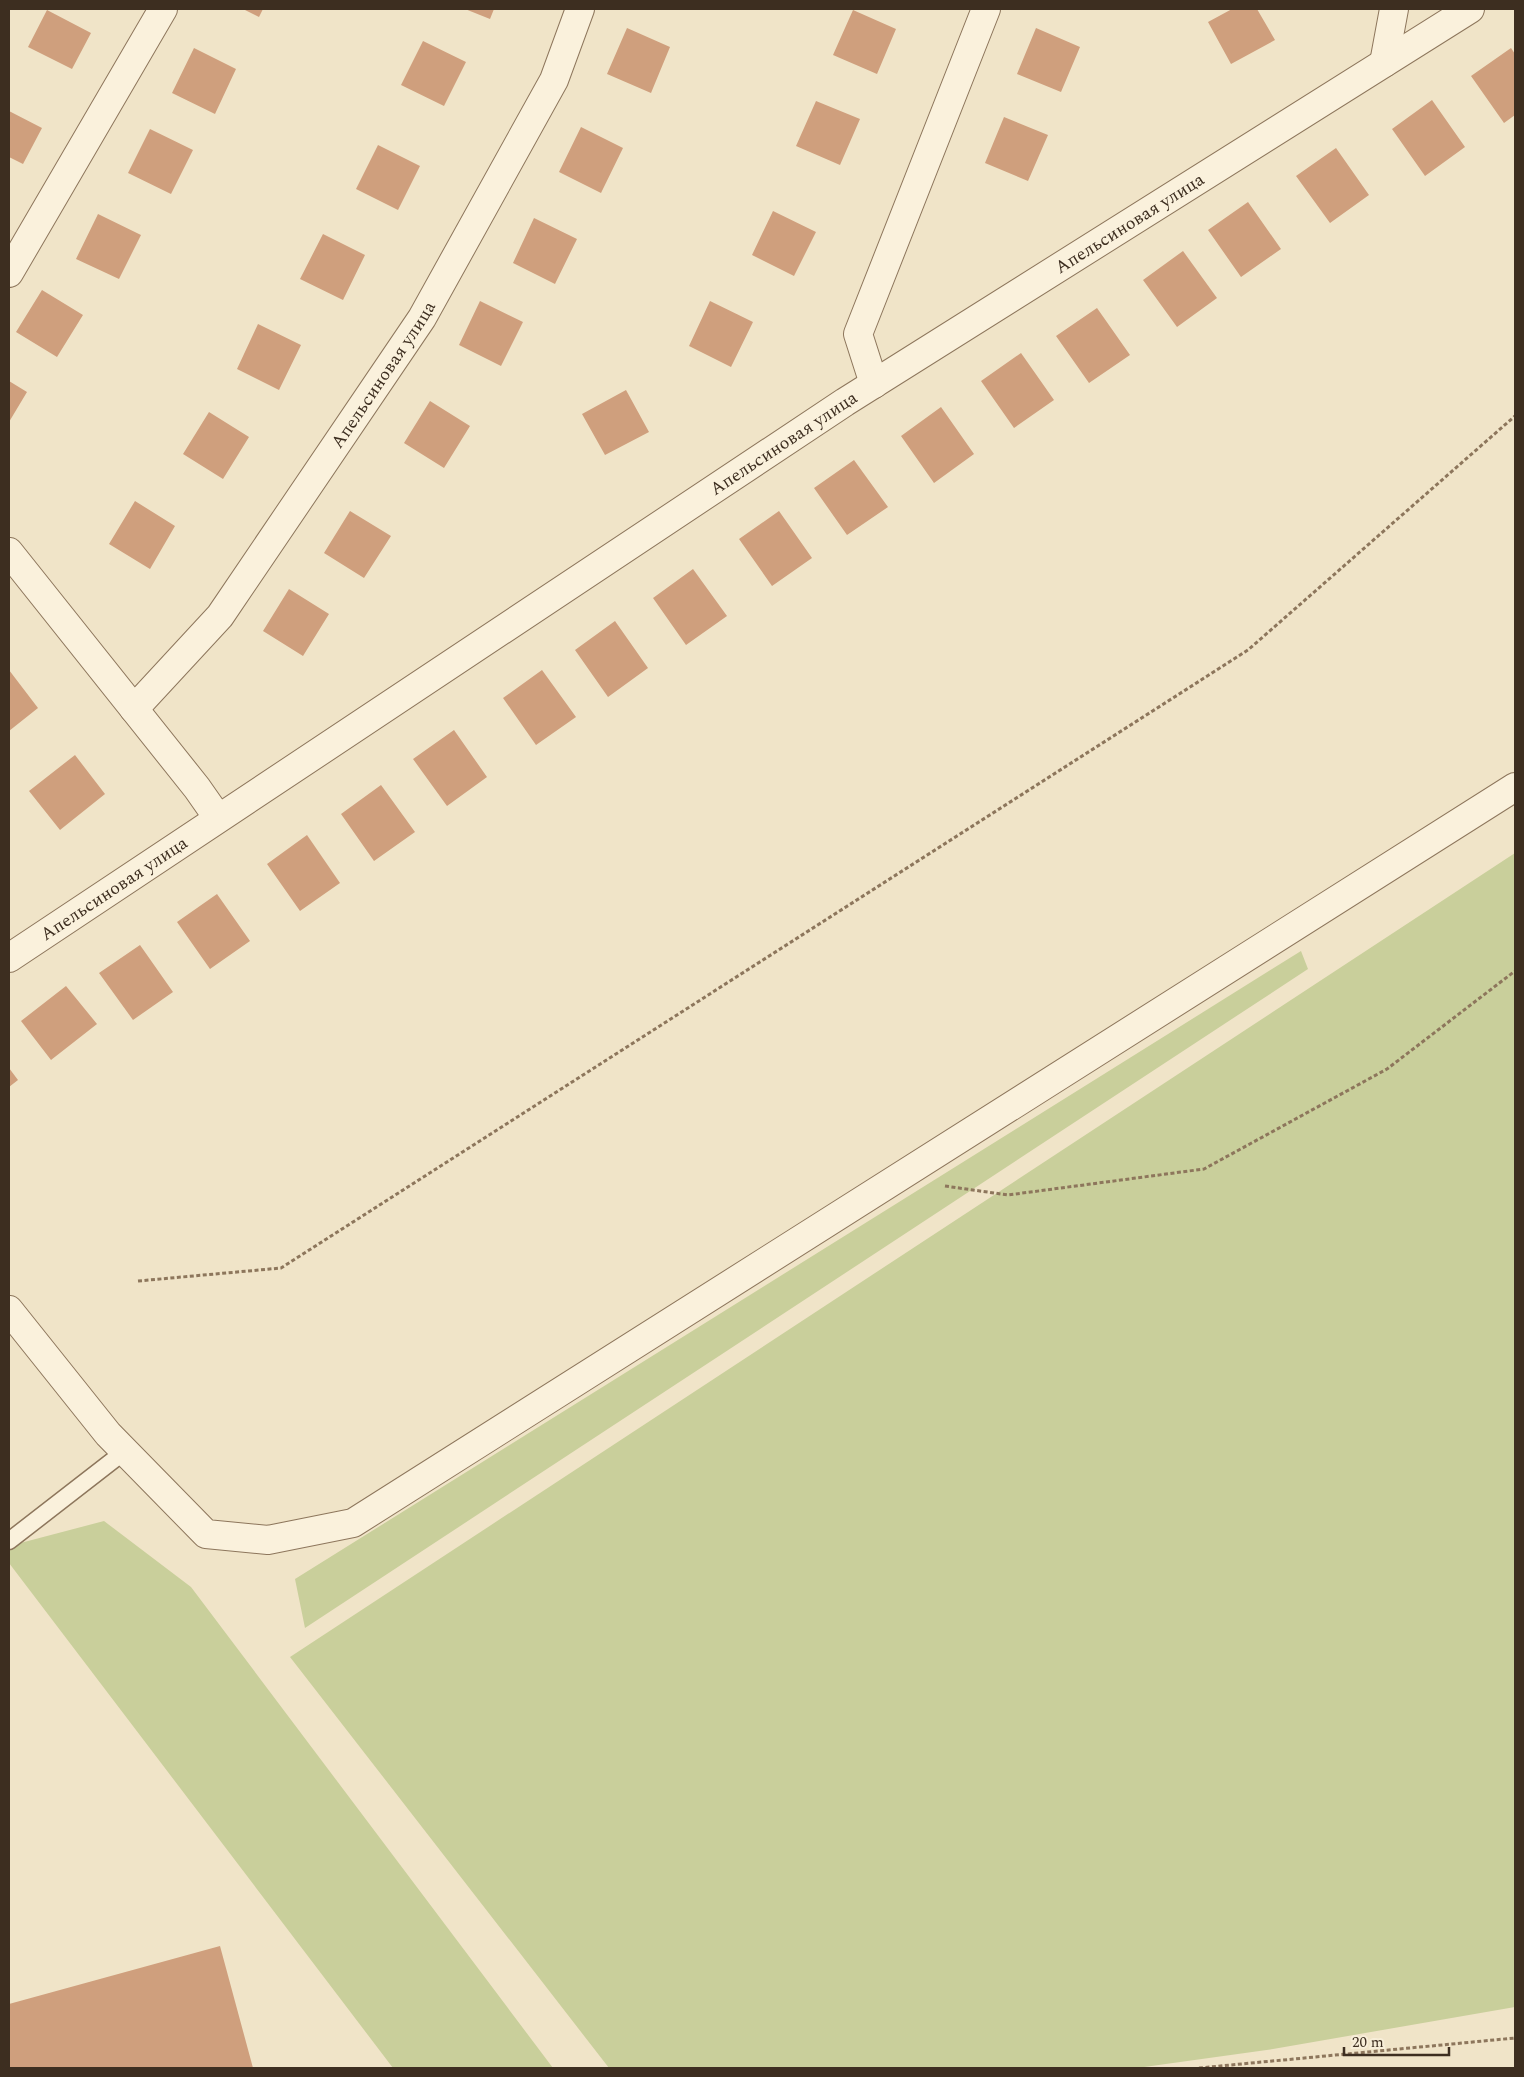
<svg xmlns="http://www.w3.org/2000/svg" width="1524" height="2077" font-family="Spectral,serif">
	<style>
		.green { fill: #c9cf9b }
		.building { fill: #cf9f7d }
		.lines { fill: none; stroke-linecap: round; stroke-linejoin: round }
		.service-casing { stroke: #8d765c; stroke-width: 19 }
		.minor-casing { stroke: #8d765c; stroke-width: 30 }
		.path { stroke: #8d765c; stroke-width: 3; stroke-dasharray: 4 2.5; stroke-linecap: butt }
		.service { stroke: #faf1dc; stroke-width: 16 }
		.minor { stroke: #faf1dc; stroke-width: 28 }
		.labels { text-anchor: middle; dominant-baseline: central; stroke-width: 4; stroke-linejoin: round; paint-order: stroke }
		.street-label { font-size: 18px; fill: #3d2e20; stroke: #f7eed8 }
	</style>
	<rect width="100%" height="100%" fill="#f0e4c8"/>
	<path class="green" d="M1515,853V2007L1273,2049L1137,2068H609L290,1657Z
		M1301,951L1308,969L305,1628L295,1579Z
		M104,1521L191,1587L553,2068H393L9,1563V1546Z"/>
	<path class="building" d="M243,9H263L259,17Z
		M465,9H494L490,19Z
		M1232,9H1257L1275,40L1231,64L1208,22Z
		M47,10L91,33L72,69L28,47Z
		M853,10L896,29L877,74L833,55Z
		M627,28L670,47L651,93L607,74Z
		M1036,28L1080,47L1061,92L1017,74Z
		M423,41L466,62L444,106L401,85Z
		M194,48L236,69L215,114L172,93Z
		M1511,48L1515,54V115L1504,123L1471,76Z
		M1432,100L1465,147L1425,176L1392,129Z
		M816,101L860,119L840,165L796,146Z
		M9,111L42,128L23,164L9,157Z
		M1004,117L1048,135L1028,181L985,163Z
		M581,127L623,148L601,193L559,172Z
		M150,129L193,150L171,194L128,173Z
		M378,145L420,166L398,210L356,189Z
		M1336,148L1369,195L1330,223L1296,176Z
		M1248,202L1281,249L1241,277L1208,230Z
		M773,211L816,232L794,276L752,255Z
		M98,214L141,235L119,279L76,259Z
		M534,218L577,239L555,284L513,263Z
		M323,234L365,255L343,300L300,279Z
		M1183,251L1217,298L1177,327L1143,280Z
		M42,290L83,315L57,357L16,332Z
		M480,301L523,322L501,366L459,345Z
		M710,301L753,322L731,367L689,346Z
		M1097,308L1130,355L1089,383L1056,336Z
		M258,324L301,345L279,390L237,369Z
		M1021,353L1054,400L1014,428L981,381Z
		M9,381L27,392L9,422Z
		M626,390L649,432L605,455L582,414Z
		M430,401L470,426L444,468L404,443Z
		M941,407L974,454L934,483L901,436Z
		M209,412L249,437L223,479L183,454Z
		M854,460L888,507L847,535L814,488Z
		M135,501L175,526L150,569L109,544Z
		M350,511L391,536L364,578L324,553Z
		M779,511L812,558L772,586L739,539Z
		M693,569L727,616L686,645L653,598Z
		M289,589L329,614L303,656L263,631Z
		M615,621L648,668L608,697L575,650Z
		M9,670L38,708L9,731Z
		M542,670L576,717L536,745L503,698Z
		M454,730L487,777L447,806L413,759Z
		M75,755L105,794L60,830L29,791Z
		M381,785L415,832L374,861L341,814Z
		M307,835L340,883L300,911L267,864Z
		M217,894L250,941L210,969L177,922Z
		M140,945L173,992L133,1020L99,973Z
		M66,986L97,1024L51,1060L21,1021Z
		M9,1068L18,1080L9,1087Z
		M220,1946L253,2068H9V2004Z"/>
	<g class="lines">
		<g class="service-casing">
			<path id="service" d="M9,1541L125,1451"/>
		</g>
		<g class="minor-casing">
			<g id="minor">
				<path d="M1384,63L1394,9"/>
				<path d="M9,273L163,9"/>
				<path d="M874,384L858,334L986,9"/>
				<path d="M9,552L197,788L218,818"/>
				<path id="s1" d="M134,709L220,616L422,318L554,80L580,9"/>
				<path id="s2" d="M9,958L845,402L1470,9"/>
				<path d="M9,1310L108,1434L206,1534L268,1540L353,1523L1515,787"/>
			</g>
		</g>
		<path class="path" d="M945,1186L1008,1195L1204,1169L1387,1069L1515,971
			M138,1281L281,1268L1248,650L1515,416
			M1199,2068L1515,2038"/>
		<use href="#service" class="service"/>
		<use href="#minor" class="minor"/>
	</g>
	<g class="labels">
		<g class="street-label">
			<text stroke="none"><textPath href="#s2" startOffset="1340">Апельсиновая улица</textPath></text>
			<text stroke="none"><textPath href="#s1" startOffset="418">Апельсиновая улица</textPath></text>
			<text stroke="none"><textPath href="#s2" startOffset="930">Апельсиновая улица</textPath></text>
			<text stroke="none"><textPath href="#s2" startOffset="126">Апельсиновая улица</textPath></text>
		</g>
	</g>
	<rect width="1524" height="2077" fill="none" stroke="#3d2e20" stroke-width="20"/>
	<path d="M1344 2047v8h105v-8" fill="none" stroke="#3d2e20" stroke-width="2.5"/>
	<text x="1352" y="2047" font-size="15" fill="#3d2e20" stroke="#f7eed8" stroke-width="4" paint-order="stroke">20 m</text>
</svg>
